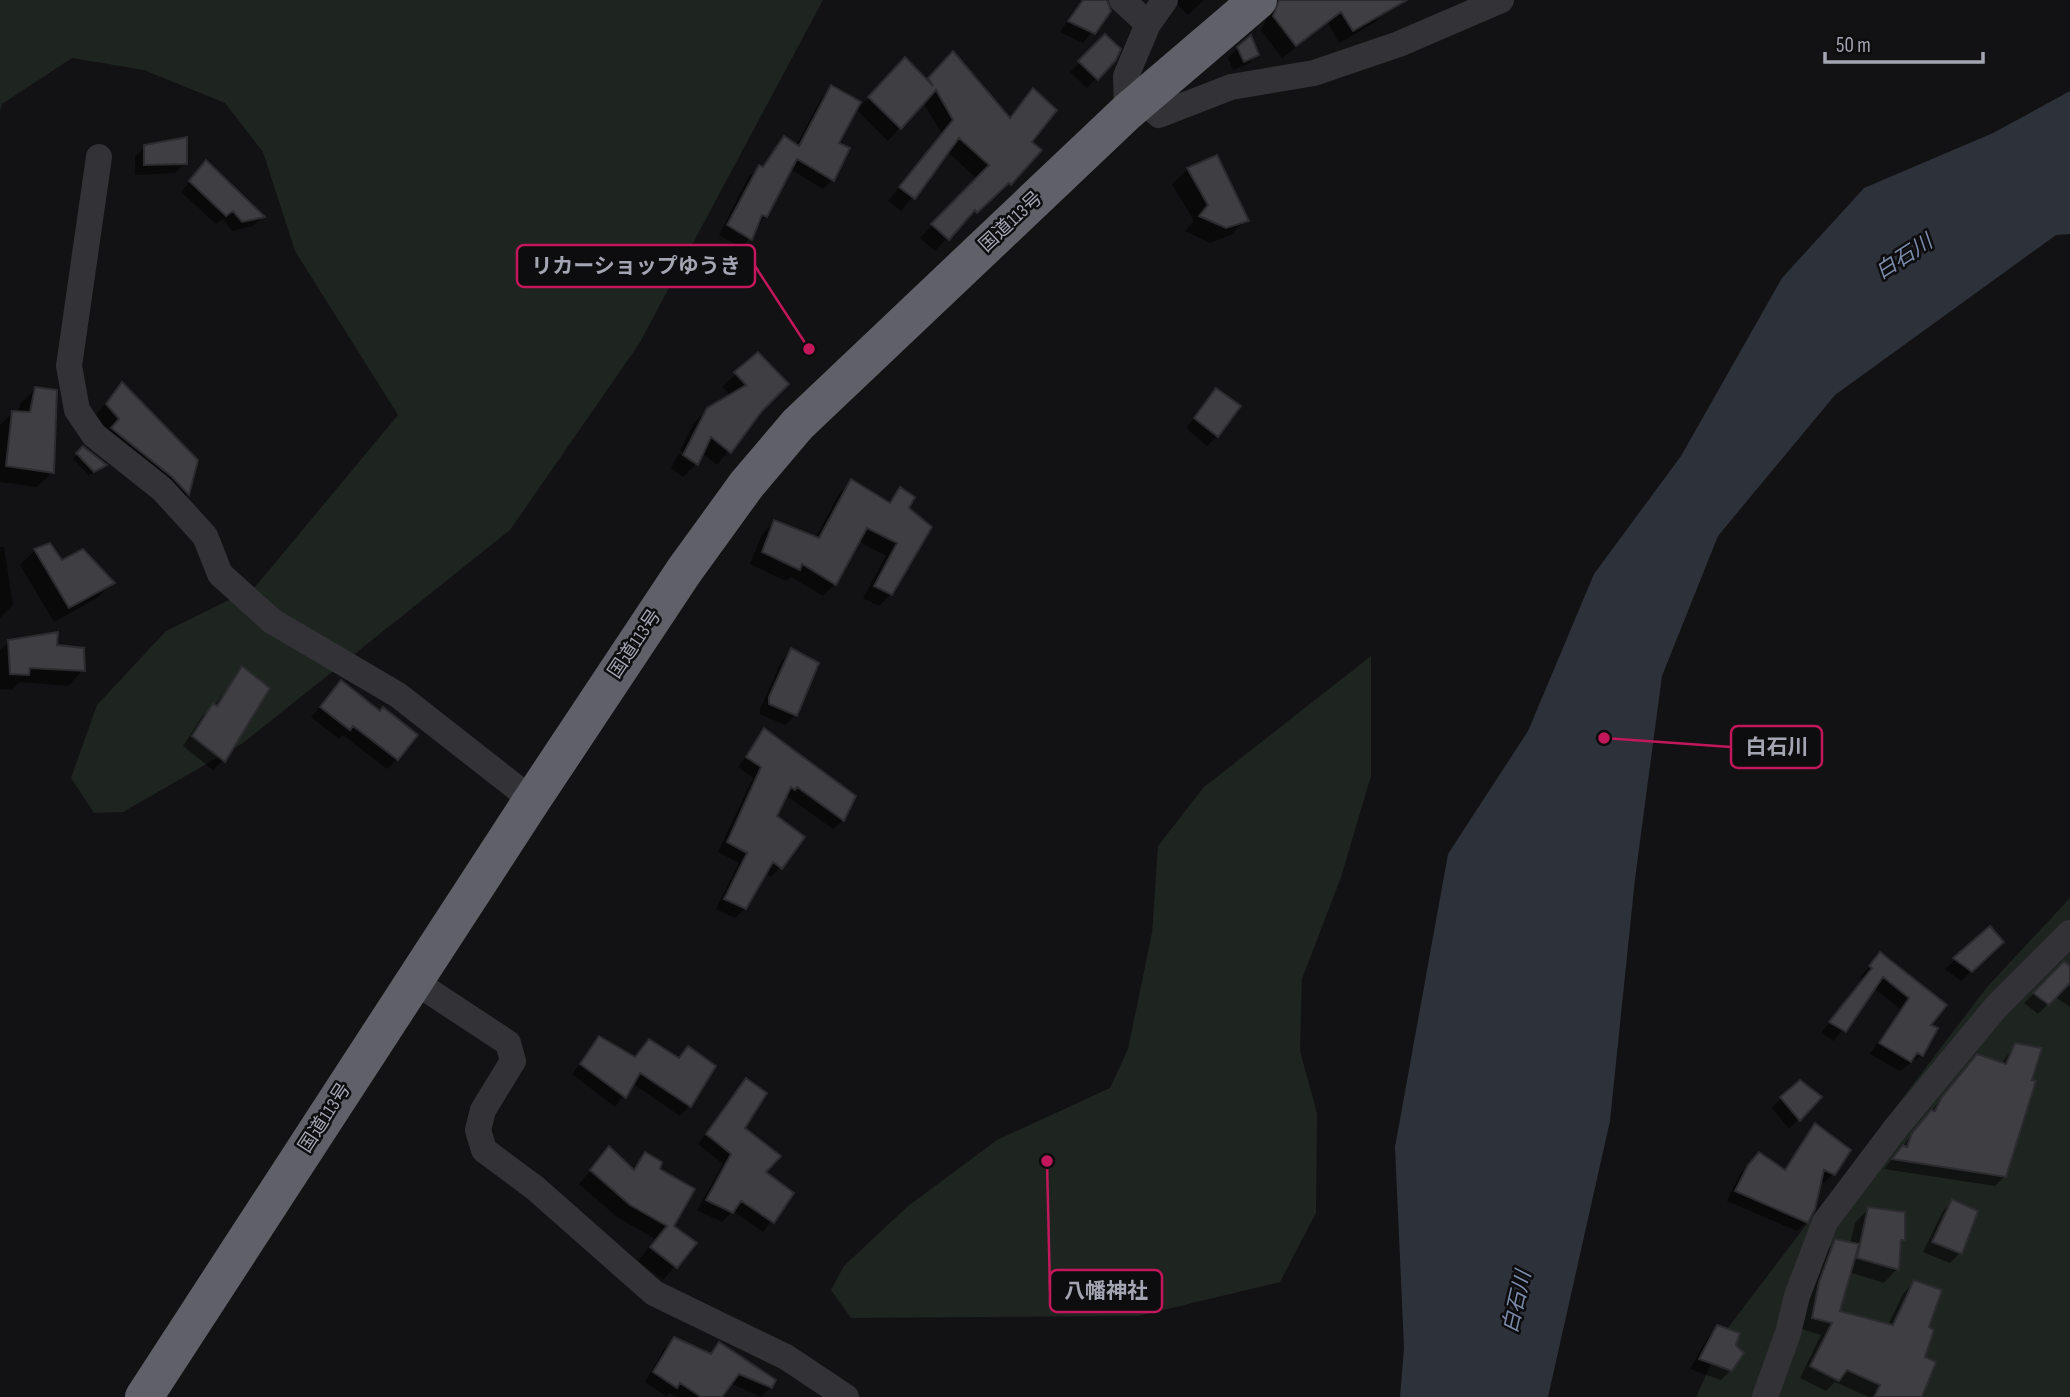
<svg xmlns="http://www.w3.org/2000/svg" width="2070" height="1397" font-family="'Sofia Sans Condensed','Noto Sans JP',sans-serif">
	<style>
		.green { fill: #1e2520 }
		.water { fill: #2c313a }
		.shadow { fill: #0007 }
		.building { fill: #3e3e43; stroke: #2c2b2f; stroke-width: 2 }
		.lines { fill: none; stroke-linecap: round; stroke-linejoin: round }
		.street { stroke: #333337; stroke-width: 26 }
		.highway { stroke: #5f6068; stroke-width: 38 }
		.labels { text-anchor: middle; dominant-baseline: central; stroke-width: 5; stroke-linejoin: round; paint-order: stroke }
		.street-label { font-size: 19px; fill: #a4a5b2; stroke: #0d0c0e }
		.water-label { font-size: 21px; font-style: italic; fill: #7c8cac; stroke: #0d0c0e }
		.leader { fill: none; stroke: #c2185b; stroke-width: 2.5 }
		.callout-dot { fill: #c2185b; stroke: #0d0c0e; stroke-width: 2.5 }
		.callout { fill: #0d0c0e; stroke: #c2185b; stroke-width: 2.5 }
		.callout-label { font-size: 21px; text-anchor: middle; font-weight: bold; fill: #a4a5b2 }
	</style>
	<rect width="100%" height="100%" fill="#121113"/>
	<path class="green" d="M0,0H823L639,344L510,530L243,743L123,812L94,813L71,778L97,705L166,631L255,587L398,415L295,251L263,152L225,103L144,70L72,58L2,104L0,111Z
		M1371,656V776L1341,877L1302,979L1300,1051L1317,1113L1316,1213L1280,1282L1138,1316L851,1318L831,1290L844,1266L908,1206L997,1140L1110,1088L1128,1049L1152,933L1158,846L1204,787Z
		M2070,898V1397H1696L1727,1329L1987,987Z"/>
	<path class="water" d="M2070,91V234L2056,235L1835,395L1718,536L1662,676L1635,879L1610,1121L1548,1397H1400L1404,1348L1395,1147L1448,854L1528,731L1594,574L1681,456L1782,278L1864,188L1993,133Z"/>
	<path class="shadow" d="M1082,0H1104L1109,11L1083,43L1060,32Z
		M1173,0H1204L1188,15Z
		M1263,0H1382L1387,10L1374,23L1339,43L1328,23L1282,58L1261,30L1266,21Z
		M1105,37L1114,59L1087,88L1070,72Z
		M1238,48L1257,54L1248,64L1233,70L1228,58Z
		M940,66L1008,118L1033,90L1030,142L1039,150L997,197L995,195L962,222L935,251L920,238L977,179L948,152L901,211L888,201L942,134L923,102L888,141L857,110L892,72L926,82Z
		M832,87L837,144L832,180L823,189L790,169L765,216L742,248L719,235L749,176L761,168L784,138L796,146L822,97Z
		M145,147L185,163L175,173L135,175V157Z
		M1216,157L1246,220L1231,235L1210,243L1185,231L1194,221L1172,184L1188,169Z
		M197,172L263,217L253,226L232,231L223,219L216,224L181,192Z
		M758,354L760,410L717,465L702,453L696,464L683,477L671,468L679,453L694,464V460L680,450L694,423L708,409L731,396L722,387Z
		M122,384L196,460L188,494L173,509L92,420Z
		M35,389L52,472L37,487L0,482V425L13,412L18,413L20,404Z
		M1216,391L1217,436L1207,446L1186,428Z
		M83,448L104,465L89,475L73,459Z
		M851,482L887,503L900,489L907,508L891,594L879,606L863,598L886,556L858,541L835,584L823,596L791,577L786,581L750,564L762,534L774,522L815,539L839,494Z
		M0,547H4L13,605L0,618Z
		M35,550L61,562L112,583L97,598L54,622L20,565Z
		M9,642L55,647L83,670L68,686L19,682L12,690L0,689V650Z
		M792,650L795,715L785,725L760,714V709L782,660Z
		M243,668L223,760L213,770L183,746L203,715L214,706Z
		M341,682L380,713L397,759L387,769L343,735L339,739L311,717Z
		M764,731L843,820L833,829L787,796L775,816L780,867L771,877L765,873L745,908L735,918L716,909L739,863L718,852L753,778L738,767Z
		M1990,929L2001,942L1961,981L1945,969Z
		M1880,955L1929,1025L1921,1055L1900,1071L1870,1054L1900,1009L1874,988L1834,1041L1821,1033L1863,979L1860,977Z
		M2064,963L2070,968V1007L2055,997L2038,1014L2024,1003Z
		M600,1039L634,1059L649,1042L678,1059L688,1048L689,1106L680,1116L632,1083L615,1107L572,1074Z
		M2015,1045L2005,1176L1995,1186L1884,1169L1968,1066L2001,1064Z
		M746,1080L742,1129L764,1173L792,1193L763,1232L733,1211L722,1222L697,1210L723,1164L698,1144Z
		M1781,1098H1819L1789,1129L1772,1108Z
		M1815,1125L1833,1174L1824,1183L1820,1182L1806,1222L1797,1231L1727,1201L1739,1176L1750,1163L1783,1171Z
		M609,1149L631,1170L645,1154L658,1170L672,1227L694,1244L663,1280L638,1261L655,1239L617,1217L579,1184Z
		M1952,1201L1960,1253L1950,1263L1923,1252L1943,1211Z
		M1868,1209L1903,1239L1899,1244L1897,1269L1884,1283L1849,1272L1838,1312L1888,1325L1903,1294L1914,1282L1927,1328L1920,1397H1869L1835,1382L1826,1391L1800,1378L1821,1335L1802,1329L1808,1295L1824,1253L1836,1241L1850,1244L1855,1223Z
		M1718,1327L1731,1370L1721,1380L1690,1369L1708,1337Z
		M674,1340L708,1355L719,1344L771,1387L761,1397L730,1383L720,1397H676L669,1393L666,1396L645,1382L664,1349Z"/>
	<path class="building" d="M1083,0H1107L1111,11L1095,34L1068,21Z
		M1279,0H1407L1353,31L1341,12L1296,46L1273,16Z
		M1105,34L1121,49L1116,60L1098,80L1078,61Z
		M1251,35L1259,55L1244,62L1237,47Z
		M953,51L1010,118L1033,88L1057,110L1032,142L1042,150L1011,185L1009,183L977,213L975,210L949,240L931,224L989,165L959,138L915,199L899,187L953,120L936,90L901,129L868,97L905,57L933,86L928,78Z
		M831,85L861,102L839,143L850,148L834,181L797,159L767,217L762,215L752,240L727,225L759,165L763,167L784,136L799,146Z
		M187,137V164L144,165V145Z
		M1217,155L1249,221L1226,228L1199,216L1208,205L1187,168Z
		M206,160L265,217L242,222L233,211L226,216L189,181Z
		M758,352L789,384L762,411L731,453L711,437L698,465L683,455L707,408L746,385L734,372Z
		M122,382L198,460L189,495L172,477L111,428L119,419L106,404Z
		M35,387L57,390L54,473L6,466L12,411L30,412Z
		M1216,388L1241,406L1218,437L1194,418Z
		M83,446L84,447L107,465L94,472L76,453Z
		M851,479L890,503L900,487L915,497L909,508L932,527L892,595L874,586L897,543L867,528L836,585L802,564L800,570L762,552L774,520L819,538Z
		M50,543L62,560L83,549L115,583L69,608L34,549Z
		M58,632L57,645L84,648L85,671L30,668L29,675L10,674L8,640Z
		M791,648L819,663L797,716L769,704V697Z
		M242,666L270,688L225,762L192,736L213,703L217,706Z
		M341,680L380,711L383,707L418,735L398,760L353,726L350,730L320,707Z
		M764,728L856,796L844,821L797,787L795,790L791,787L777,816L805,837L782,869L773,862L746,909L724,899L747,853L727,842L761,767L746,757Z
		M1990,926L2004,942L1972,972L1953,958Z
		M1880,952L1947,1005L1931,1025L1938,1028L1923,1056L1917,1053L1911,1062L1879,1043L1909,998L1883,977L1846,1032L1829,1022L1872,968L1869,966Z
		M2064,961L2070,966V983L2049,1005L2033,993Z
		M599,1036L635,1057L649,1039L679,1058L688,1046L716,1066L691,1107L640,1073L626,1098L580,1064Z
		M2015,1043L2042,1048L2032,1080L2036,1081L2006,1177L1892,1159L1903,1145L1907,1147L1912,1133L1931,1110L1935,1111L1941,1098L1977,1054L2006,1064Z
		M746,1078L767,1093L745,1128L781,1156L766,1172L794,1193L774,1223L741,1201L733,1213L706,1200L731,1154L706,1134Z
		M1800,1080L1822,1097L1800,1121L1780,1097Z
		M1815,1123L1851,1150L1835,1175L1824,1170L1815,1209L1808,1223L1735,1191L1748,1165L1759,1152L1785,1170Z
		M609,1146L634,1170L645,1152L662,1162L660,1169L695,1189L674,1226L697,1243L677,1268L650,1247L667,1226L630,1205L590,1170Z
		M1952,1199L1978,1211L1962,1254L1932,1242Z
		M1868,1207L1905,1212V1240H1901L1899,1270L1857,1258Z
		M1835,1239L1859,1244L1840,1311L1893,1325L1914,1280L1942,1290L1929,1327L1934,1330L1925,1357L1936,1362L1922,1397H1874L1880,1385L1847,1370L1839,1381L1810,1366L1832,1323L1812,1318L1819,1282Z
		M1717,1325L1740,1333L1736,1345L1744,1353L1732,1371L1699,1359Z
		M674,1337L711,1354L719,1342L776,1380L772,1388L739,1374L722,1397H701L680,1383L677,1388L653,1372Z"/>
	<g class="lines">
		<path class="street" d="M1122,0L1148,24
			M1144,101L1159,115L1231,87L1314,73L1399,44L1501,0
			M1127,112L1126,76L1148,24L1165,0
			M99,157L69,366L77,410L94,435L162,489L205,536L220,574L272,621L398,695L532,800
			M414,981L508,1043L513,1061L483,1110L478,1130L484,1150L535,1188L654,1293L786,1357L846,1397
			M1765,1397L1788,1333L1797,1296L1825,1222L1895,1129L1996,1007L2070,933"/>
		<path class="highway" d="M144,1397L532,800L684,571L747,484L798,424L1127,112L1258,0"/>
	</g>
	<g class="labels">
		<g class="street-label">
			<text transform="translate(1011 222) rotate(-43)">国道113号</text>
			<text transform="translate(635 644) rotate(-56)">国道113号</text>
			<text transform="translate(325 1118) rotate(-57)">国道113号</text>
		</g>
		<g class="water-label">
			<text transform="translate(1904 257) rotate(-33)">白石川</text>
			<text transform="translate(1517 1302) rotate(-77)">白石川</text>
		</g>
	</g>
	<path class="leader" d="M809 349L755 266M1604 738L1731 747M1047 1161L1050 1291"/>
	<g class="callout-dot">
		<circle cx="809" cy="349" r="7"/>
		<circle cx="1604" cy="738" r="7"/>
		<circle cx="1047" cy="1161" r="7"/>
	</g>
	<g class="callout">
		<rect x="517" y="245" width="238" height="42" rx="7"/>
		<rect x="1731" y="726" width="91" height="42" rx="7"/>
		<rect x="1050" y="1270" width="112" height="42" rx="7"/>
	</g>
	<g class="callout-label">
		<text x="636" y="273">リカーショップゆうき</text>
		<text x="1777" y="754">白石川</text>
		<text x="1106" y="1298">八幡神社</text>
	</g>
	<path d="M1825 52v10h158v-10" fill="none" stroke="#a4a5b2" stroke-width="3.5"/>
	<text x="1836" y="52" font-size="21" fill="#a4a5b2" stroke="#0d0c0e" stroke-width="5" paint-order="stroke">50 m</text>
</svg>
